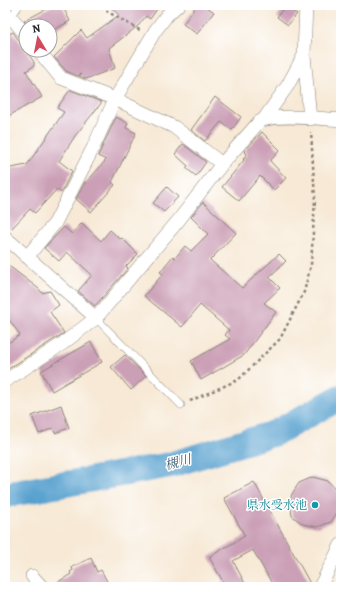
<svg xmlns="http://www.w3.org/2000/svg" width="346" height="592" font-family="Alegreya,'Noto Serif JP',serif">
	<style>
		.lines { fill: none; stroke-linecap: round; stroke-linejoin: round }
		.river { stroke: #58a1cf; stroke-width: 26 }
		.building { fill: #cb9fb6 }
		.lane-casing { stroke: #8a8278; stroke-width: 8 }
		.street-casing { stroke: #8a8278; stroke-width: 14 }
		.path { stroke: #8a8278; stroke-width: 2.5; stroke-dasharray: 3 3; stroke-linecap: butt }
		.lane { stroke: #fff; stroke-width: 7 }
		.street { stroke: #fff; stroke-width: 13 }
		.culture-dot { fill: #0f9aa8; stroke: #fff; stroke-width: 1.5 }
		.labels { text-anchor: middle; dominant-baseline: central; stroke-width: 3; stroke-linejoin: round; paint-order: stroke }
		.culture-label { font-size: 12px; fill: #0d838f; stroke: #fff; text-anchor: end }
		.water-label { font-size: 13px; font-style: italic; fill: #3a5e76; stroke: #fff }
	</style>
	<rect width="100%" height="100%" fill="#fff"/>
	<filter id="ink" filterUnits="userSpaceOnUse"><feTurbulence type="fractalNoise" baseFrequency=".025" numOctaves="2"/><feDisplacementMap in="SourceGraphic" scale="8" xChannelSelector="R" yChannelSelector="G"/><feConvolveMatrix kernelMatrix="1 2 1 2 8 2 1 2 1" color-interpolation-filters="sRGB"/></filter>
	<filter id="wash" filterUnits="userSpaceOnUse"><feTurbulence type="fractalNoise" baseFrequency=".012" numOctaves="4" result="noise"/><feDisplacementMap in="SourceGraphic" scale="16" xChannelSelector="R" yChannelSelector="G"/><feGaussianBlur stdDeviation="0.9" result="paint"/><feColorMatrix in="noise" values="0 0 0 0 0 0 0 0 0 0 0 0 0 0 0 0 0 1.4 0 .05"/><feComposite in="paint" operator="in"/></filter>
	<g filter="url(#wash)">
		<rect width="100%" height="100%" fill="#f7e9d5"/>
		<g class="lines">
			<path class="river" d="M5,495L170,465L275,433L341,397"/>
		</g>
		<g id="blocks">
			<path class="building" d="M54,5H62L70,21L50,32V26H29L24,21Z
				M108,5H160L150,19L146,16L138,26L109,48L115,68L86,79L79,76L81,74L78,76L66,71L54,57L81,30L87,38L119,15Z
				M197,5H204L214,12L197,34L183,24Z
				M285,6L297,14L288,25L277,17Z
				M13,32L34,62V66L26,71L42,97L5,118V36Z
				M70,90L102,102L75,136L59,161L72,171L61,193L57,189L35,213L30,209L11,229L5,223V169L27,165L64,112L57,108Z
				M215,97L241,117L232,130L221,122L205,141L191,130Z
				M116,117L128,123L126,128L136,133L112,182L115,185L91,212L76,199L85,182L86,183L106,160L98,156Z
				M262,132L280,150L270,161L286,178L274,190L260,176L239,201L222,187L244,160L243,159L247,154L244,151Z
				M183,144L206,162L196,176L186,168L188,166L175,154Z
				M167,187L178,197L164,212L153,203Z
				M203,202L236,233L210,260L242,288L279,254L286,261L269,277L280,288L264,303L276,312L244,355L201,380L191,361L230,339L225,335L229,330L200,305L182,327L144,296L163,274L160,272L173,256L175,258L185,246L191,251L208,234L191,217Z
				M82,223L101,241L110,230L120,239L122,238L138,254L126,266L128,268L95,306L78,291L92,275L67,252L59,261L44,248L64,227L72,234Z
				M5,263L39,289L42,293L50,291L59,305L50,312L64,333L5,371V345L20,335L5,314Z
				M91,342L102,362L52,391L41,371Z
				M125,355L146,376L131,390L111,367Z
				M61,405L69,428L55,433L53,428L39,434L32,416Z
				M313,477L328,481L339,493L340,500V508L331,522L317,527L303,524L292,516L290,501L292,494L299,483Z
				M254,482L260,493L312,587H274L253,550L233,561L247,587H226L209,557L245,536L224,498Z
				M91,558L97,572L101,570L110,587H50L71,574L70,572L73,570L72,567Z"/>
		</g>
	</g>
	<g filter="url(#ink)">
		<use href="#blocks" fill-opacity="0" stroke="#8a8278" stroke-width="1"/>
		<g class="lines">
			<g class="lane-casing">
				<path id="lane" d="M11,17L19,5
					M96,318L181,405"/>
			</g>
			<g class="street-casing">
				<path id="street" d="M306,5L304,55L310,119
					M5,21L11,17L26,35
					M38,50L61,78L115,99L174,127L222,164
					M264,119L288,85L304,55
					M5,237L96,318
					M27,257L55,223L93,148L115,99L155,31L167,15L178,5
					M5,381L62,344L96,318L178,221L222,164L259,122C274,113 322,119 341,120
					M32,576L42,587
					M320,587L341,545"/>
			</g>
			<path class="path" d="M103,5L108,12L141,31
				M190,401L238,380L280,339L304,292L311,265L315,199L311,132"/>
			<use href="#lane" class="lane"/>
			<use href="#street" class="street"/>
		</g>
	</g>
	<circle class="culture-dot" cx="315" cy="505" r="4"/>
	<g class="labels">
		<g class="culture-label">
			<text x="307" y="505">県水受水池</text>
		</g>
		<g class="water-label">
			<text transform="translate(178 462) rotate(-15)">槻川</text>
		</g>
	</g>
	<rect width="346" height="592" fill="none" stroke="#fff" stroke-width="20"/>
	<g transform="translate(38 38) rotate(350)"><circle r="19" fill="#ffffff" stroke="#a4a4a4"/>
	<path d="M0-3L7 15L0 10L-7 15Z" fill="#d1495b"/>
	<text y="-6" font-size="11" font-weight="bold" text-anchor="middle" fill="#1c1c1c">N</text>
	</g>
</svg>
